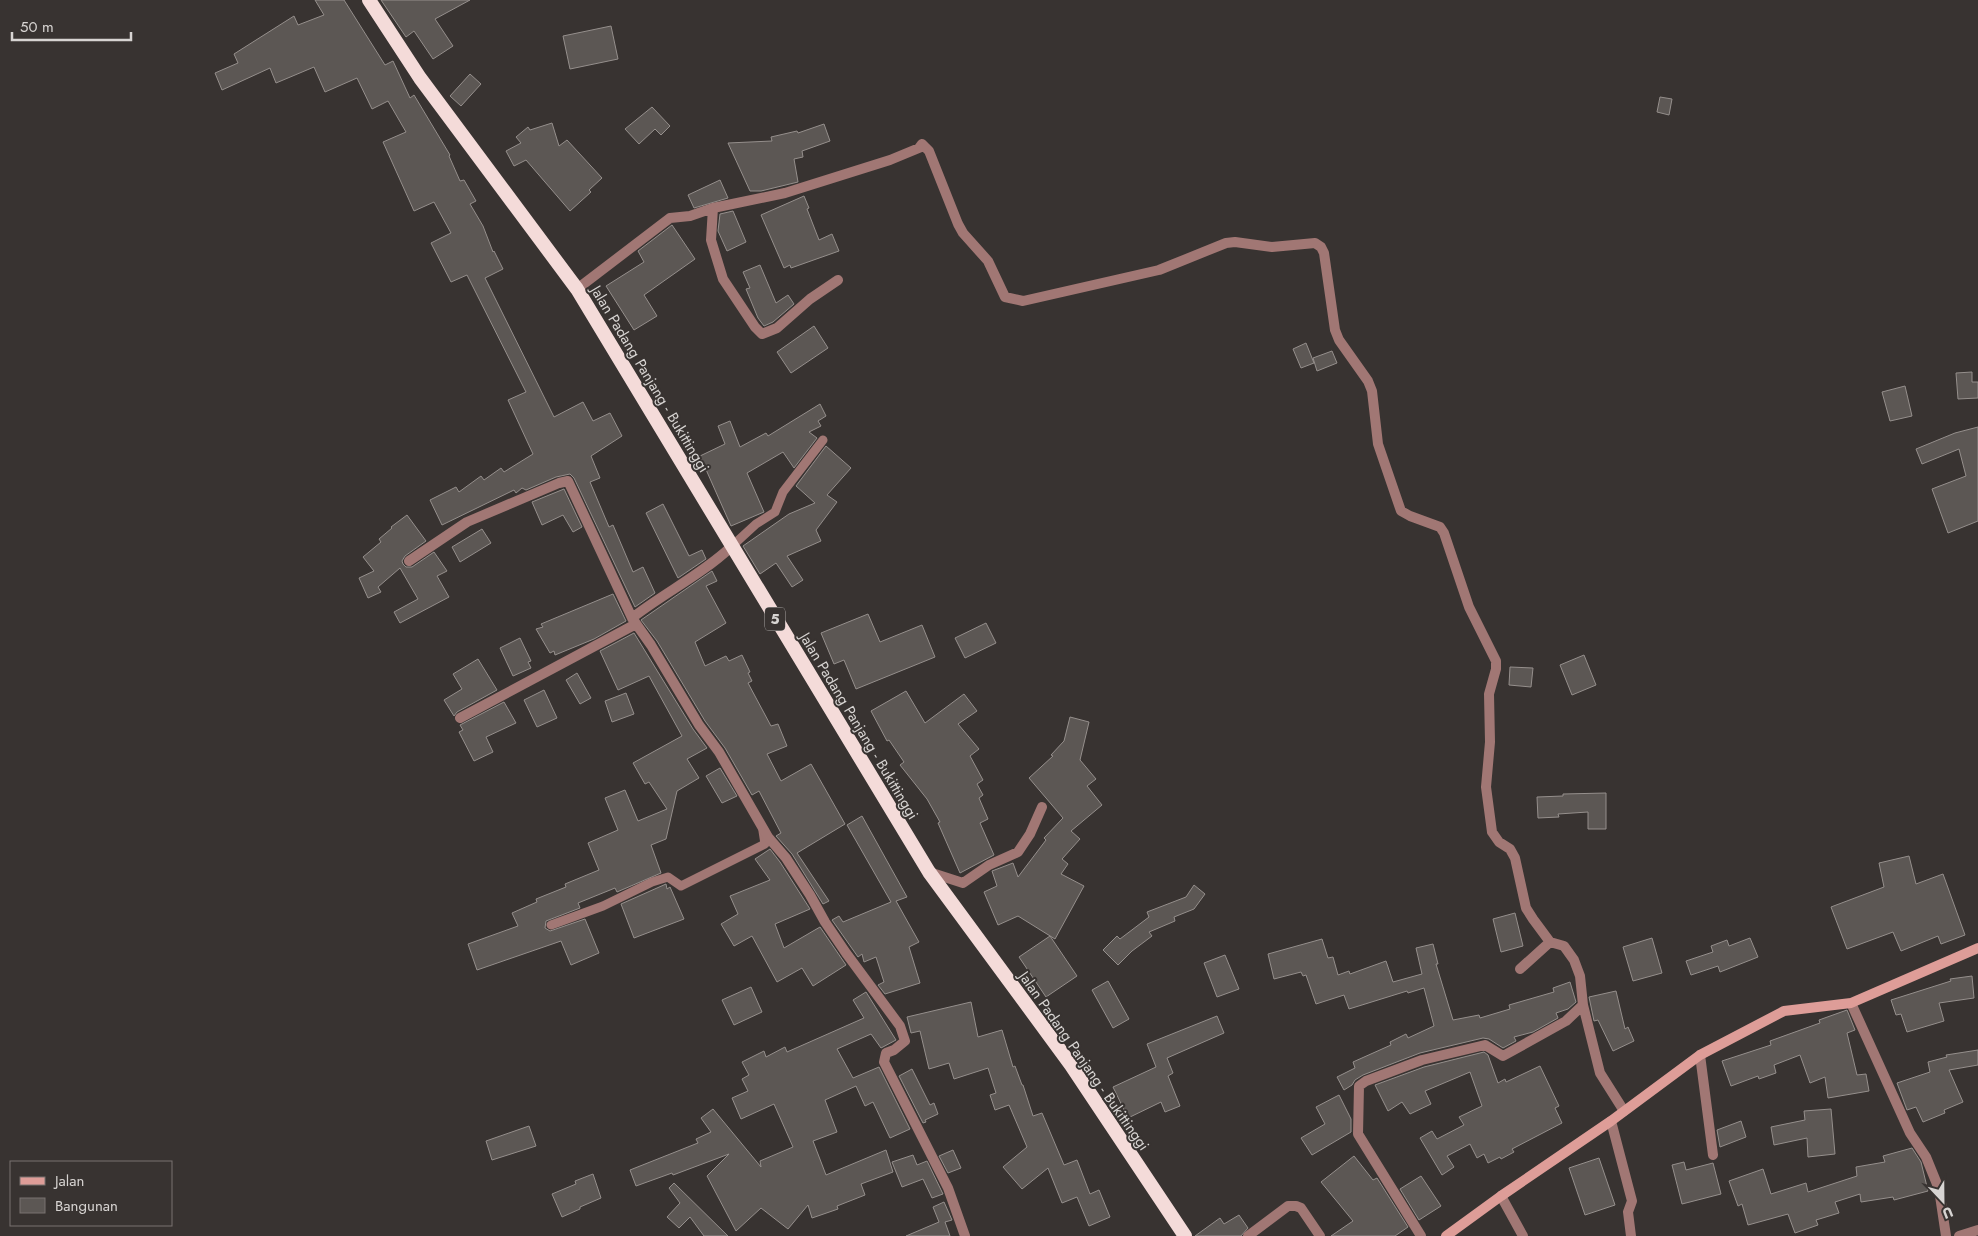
<svg xmlns="http://www.w3.org/2000/svg" width="1978" height="1236" font-family="Jost,sans-serif">
	<style>
		.building { fill: #5c5754; stroke: #958f8c }
		.lines { fill: none; stroke-linecap: round; stroke-linejoin: round }
		.service { stroke: #a17774; stroke-width: 9 }
		.minor { stroke: #a17774; stroke-width: 10 }
		.secondary { stroke: #de9d98; stroke-width: 10 }
		.trunk { stroke: #f4dbd9; stroke-width: 14 }
		.labels { text-anchor: middle; dominant-baseline: central; stroke-width: 4; stroke-linejoin: round; paint-order: stroke }
		.shield { fill: #383331; stroke: #a7a4a2; stroke-width: 1 }
		.shield-label { font-size: 14px; font-weight: bold; fill: #d7d4d2 }
		.street-label { font-size: 15px; fill: #d7d4d2; stroke: #383331 }
	</style>
	<rect width="100%" height="100%" fill="#383331"/>
	<path class="building" d="M315,0H344L385,65L393,61L410,98L414,95L450,155L449,156L460,181L464,180L476,201L470,204L483,226L493,252L494,251L503,269L485,278L554,417L583,402L593,421L610,413L622,436L591,456L600,478L590,482L609,527L613,525L633,572L643,567L655,593L635,607L574,478L570,474L556,477L526,490L522,488L516,493L514,490L442,525L430,500L456,487L459,492L481,476L484,480L501,468L504,472L533,454L508,400L526,392L467,275L451,282L431,243L451,233L434,202L414,211L383,142L406,132L388,101L372,109L357,78L325,92L314,67L276,83L270,68L222,90L215,73L238,63L234,54L294,16L298,25L324,15Z
		M381,0H470L435,19L453,46L433,59L414,31L406,37Z
		M611,26L618,59L570,69L563,36Z
		M470,74L481,84L461,106L450,96Z
		M1660,97L1672,99L1669,115L1657,112Z
		M652,107L670,126L661,135L655,129L639,144L625,129Z
		M552,123L559,146L567,140L602,178L589,190L591,192L570,211L526,160L514,166L506,151L521,143L516,137L528,127L530,130Z
		M824,124L830,141L802,151L803,157L794,159L798,182L761,191H750L728,143L772,141L771,137L797,131L798,133Z
		M720,180L728,198L694,208L688,195Z
		M804,196L809,208L807,209L819,240L832,234L839,251L791,268L790,265L784,268L761,215Z
		M733,211L746,242L727,251L718,231L720,214Z
		M672,225L695,259L644,295L657,316L634,330L606,286L644,262L638,251Z
		M760,265L776,303L788,295L794,304L773,322L764,326L758,318L746,289L750,288L743,272Z
		M814,326L828,348L791,373L777,352Z
		M1306,343L1314,363L1301,368L1293,349Z
		M1332,351L1337,363L1317,371L1313,358Z
		M1972,372V382H1978V398L1958,399L1956,373Z
		M1905,386L1912,416L1890,421L1882,392Z
		M820,404L826,416L818,421L821,426L809,432L817,438L794,468L783,452L747,473L764,512L731,526L700,456L725,444L718,426L730,421L740,447L766,433L768,436Z
		M1978,427V521L1948,533L1932,489L1966,476L1959,449L1922,464L1916,449L1955,433Z
		M826,446L851,468L827,495L837,502L816,530L821,541L787,556L803,580L792,587L776,563L760,574L743,546L789,514L815,503L796,486Z
		M564,489L582,527L573,532L563,515L542,525L532,502Z
		M663,504L689,556L702,550L706,559L678,578L646,513Z
		M407,515L426,541L405,556L402,561L403,564L406,567H412L434,552L447,571L437,576L449,597L400,623L394,612L418,599L400,568L378,587L381,592L368,598L359,578L374,571L363,557L381,542L379,539L392,528L391,527Z
		M482,529L491,543L460,562L452,547Z
		M712,571L717,581L706,586L726,623L695,642L705,666L726,656L729,661L742,655L750,672L748,673L752,681L748,683L771,726L778,724L787,746L767,754L781,781L811,764L845,824L797,853L829,901L823,904L792,854L776,836L781,833L759,791L752,795L725,748L705,721L657,641L641,620Z
		M613,594L626,621L594,639L555,655L554,651L550,653L536,629L543,627L541,624Z
		M868,614L880,642L922,625L935,657L856,689L844,660L834,664L821,633Z
		M986,623L996,643L965,658L955,638Z
		M634,633L693,729L707,748L687,759L699,778L677,791L666,839L651,845L661,873L617,892L615,888L578,903L580,908L546,921L545,928L550,931L585,919L599,953L571,965L561,941L477,970L468,944L518,926L512,913L537,902L536,899L566,887L565,884L599,870L588,843L618,830L605,798L625,790L638,821L667,809L649,782L645,784L633,763L682,736L649,676L618,690L600,651Z
		M520,638L531,661L528,662L531,668L513,676L500,648Z
		M1584,655L1596,685L1572,695L1560,665Z
		M478,659L497,690L457,712L454,716L444,700L462,689L453,674Z
		M1510,667L1533,668L1531,687L1509,685Z
		M577,673L591,698L580,704L566,680Z
		M544,690L557,718L537,727L524,700Z
		M906,691L925,723L964,694L977,711L958,724L979,749L970,756L983,780L977,784L983,795L979,798L988,819L980,823L994,855L960,873L938,823L940,822L927,799L900,765L904,762L889,740L887,741L871,711Z
		M626,693L634,714L612,722L605,701Z
		M504,702L516,723L486,737L493,752L474,761L459,732L463,730L460,725Z
		M1070,717L1089,722L1080,760L1096,779L1087,786L1102,805L1071,831L1080,839L1062,859L1068,864L1061,874L1084,886L1055,939L1018,916L998,925L984,892L997,886L992,871L1013,863L1018,877L1046,840L1044,838L1063,818L1029,778L1053,756L1051,755L1064,741Z
		M720,768L737,796L722,803L706,776Z
		M1606,793V829H1588V812L1558,814L1559,817L1538,818L1537,797L1563,796V794Z
		M862,816L907,897L896,901L919,942L909,947L920,983L885,994L878,985L884,982L876,957L864,962L862,954L858,957L832,920L839,916L843,922L891,902L847,825Z
		M770,849L780,862L810,909L775,924L784,948L820,927L846,965L813,986L802,968L777,982L752,936L734,946L721,924L738,914L730,896L770,880L755,859Z
		M1909,856L1916,884L1943,874L1965,935L1941,944L1938,936L1901,951L1893,932L1847,949L1831,907L1884,887L1879,863Z
		M666,884L667,889L670,887L684,919L634,938L621,904Z
		M1194,885L1205,894L1194,909L1174,917L1175,921L1149,932L1152,936L1132,951L1118,965L1103,950L1117,936L1120,939L1149,917L1147,912L1186,897Z
		M1515,913L1523,946L1501,952L1493,919Z
		M1050,936L1077,976L1046,997L1019,957Z
		M1652,938L1662,973L1633,981L1623,947Z
		M1750,938L1758,957L1720,972L1718,966L1691,975L1686,961L1713,952L1711,946L1727,940L1729,946Z
		M1322,939L1328,958L1333,957L1338,975L1349,971L1350,974L1386,961L1393,982L1422,974L1416,948L1433,944L1438,964H1436L1453,1020L1479,1015L1480,1018L1510,1009L1509,1005L1554,992L1553,988L1570,982L1576,1002L1568,1009L1556,1013L1558,1018L1533,1032L1514,1037L1516,1041L1503,1048L1489,1039L1483,1038L1420,1053L1363,1075L1355,1080L1352,1085L1344,1090L1337,1077L1355,1068L1353,1062L1391,1045L1390,1042L1406,1034L1408,1038L1434,1026L1424,988L1408,993L1407,991L1349,1009L1344,995L1316,1004L1306,975L1303,976L1301,972L1274,979L1268,954Z
		M1225,955L1239,989L1217,997L1204,963Z
		M1972,976L1974,998L1939,1003L1944,1021L1907,1032L1901,1014L1896,1015L1891,1000L1951,981L1950,979Z
		M1108,981L1129,1019L1113,1028L1092,990Z
		M751,987L762,1012L734,1025L722,1000Z
		M1616,991L1625,1029L1628,1027L1634,1041L1613,1051L1598,1020L1594,1021L1589,997Z
		M866,992L896,1040L881,1048L871,1034L837,1049L853,1078L879,1067L910,1129L890,1138L873,1102L865,1106L856,1086L825,1100L837,1132L813,1141L826,1175L886,1150L893,1172L861,1184L865,1195L837,1206L838,1209L812,1218L808,1205L788,1229L761,1208L736,1231L707,1176L729,1154L673,1175L672,1173L636,1186L630,1170L698,1143L696,1139L711,1132L701,1118L713,1109L761,1167L760,1161L793,1147L774,1104L741,1119L732,1098L748,1091L742,1079L749,1075L742,1062L764,1051L766,1057L785,1047L787,1052L864,1018L853,1000Z
		M971,1002L978,1037L1002,1030L1013,1067L1015,1066L1022,1085H1023L1033,1116L1042,1113L1064,1165L1077,1160L1090,1194L1099,1190L1110,1217L1089,1226L1077,1197L1062,1203L1048,1168L1022,1189L1003,1167L1027,1147L1009,1105L995,1110L990,1095L996,1093L988,1068L954,1079L949,1063L929,1069L920,1031L911,1033L907,1017Z
		M1847,1010L1855,1030L1847,1033L1857,1075L1866,1074L1869,1091L1828,1098L1825,1077L1810,1083L1800,1055L1774,1065L1776,1073L1759,1079L1758,1076L1731,1086L1722,1061L1771,1045L1770,1041L1820,1023L1819,1020Z
		M1217,1016L1224,1033L1167,1058L1173,1073L1168,1076L1180,1106L1165,1112L1161,1102L1128,1118L1113,1087L1156,1067L1147,1044Z
		M1978,1050V1065L1949,1070L1963,1102L1944,1110L1945,1113L1923,1122L1916,1107L1907,1110L1897,1083L1930,1072L1928,1062L1947,1057L1946,1055Z
		M1484,1052L1488,1055L1498,1083L1505,1079L1506,1082L1540,1066L1559,1106L1555,1108L1562,1123L1512,1149L1514,1152L1501,1159L1500,1157L1488,1163L1484,1154L1477,1158L1470,1144L1447,1156L1454,1167L1442,1175L1420,1138L1432,1131L1437,1139L1464,1125L1459,1117L1482,1106L1470,1072L1425,1091L1431,1104L1410,1114L1402,1102L1388,1111L1375,1085L1424,1067Z
		M912,1069L930,1105L934,1103L938,1114L925,1120L926,1122L923,1123L899,1076Z
		M1339,1095L1351,1119V1132L1312,1155L1301,1138L1325,1124L1316,1107Z
		M1831,1109L1835,1154L1808,1157L1807,1138L1774,1145L1771,1127L1805,1120L1804,1111Z
		M1741,1121L1746,1137L1720,1147L1717,1130Z
		M529,1126L536,1146L492,1160L486,1141Z
		M1912,1148L1921,1162L1928,1191L1894,1200L1893,1197L1861,1202L1860,1194L1835,1202L1839,1213L1816,1220L1818,1225L1795,1233L1788,1214L1748,1225L1742,1204L1738,1206L1729,1181L1763,1169L1771,1194L1806,1183L1808,1192L1857,1176L1856,1167L1885,1162L1883,1156Z
		M953,1150L961,1168L948,1173L939,1156Z
		M913,1155L917,1165L927,1161L943,1194L932,1198L923,1179L902,1187L892,1162Z
		M1354,1156L1373,1180L1377,1178L1408,1227L1395,1236H1331L1353,1221L1321,1182Z
		M1599,1158L1615,1205L1585,1215L1569,1168Z
		M1684,1162L1686,1170L1713,1163L1721,1194L1682,1204L1672,1165Z
		M593,1174L601,1198L580,1207V1209L562,1217L552,1194L576,1184L575,1181Z
		M1421,1176L1441,1206L1419,1220L1400,1189Z
		M674,1183L728,1236H704L690,1217L679,1228L667,1217L680,1203L669,1188Z
		M944,1202L952,1220L945,1222L950,1236H906L939,1222L933,1207Z
		M1239,1215L1248,1228L1241,1236H1195L1220,1218L1224,1224Z"/>
	<g class="lines">
		<path class="service" d="M731,547L756,524L775,512L783,492L823,440
			M551,925L603,906L652,882L668,877L681,886L765,844L763,831"/>
		<path class="minor" d="M713,208L711,240L723,279L755,327L762,334L777,328L810,299L838,280
			M577,289L670,218L690,216L713,208L785,193L890,160L919,148L922,144L929,151L958,224L963,233L988,261L1005,297L1023,301L1159,270L1226,243L1235,242L1272,247L1315,243L1321,247L1324,253L1335,330L1339,340L1368,381L1372,391L1378,444L1401,511L1410,516L1440,527L1444,533L1469,607L1496,661V669L1489,694L1490,742L1486,787L1492,832L1499,842L1510,849L1515,858L1526,908L1533,919L1550,942L1564,946L1574,960L1580,976L1583,1005L1600,1073L1624,1111
			M409,561L467,522L559,483L568,481L632,618L651,645L699,725L719,752L768,837L786,858L810,895L825,922L846,953L900,1026L905,1041L894,1050L886,1053L884,1062L948,1188L965,1236
			M632,618C664,593 701,575 731,547
			M460,718L636,624
			M929,872L963,883L989,865L1018,852L1030,834L1042,807
			M1520,969L1550,942
			M1851,1003L1910,1133L1926,1157L1939,1189L1946,1236
			M1700,1055L1713,1155
			M1611,1121L1632,1201L1628,1212L1631,1236
			M1501,1196L1523,1236
			M1248,1236L1288,1206H1296L1301,1208L1320,1236
			M1421,1236L1358,1134L1359,1086L1366,1081L1422,1060L1485,1045L1503,1056L1566,1021L1583,1005
			M1959,1236L1978,1230"/>
		<path class="secondary" d="M1446,1236L1501,1196L1611,1121L1700,1055L1784,1011L1851,1003L1978,948"/>
		<path class="trunk" d="M369,0L420,78L577,289L929,872L1071,1065L1185,1236"/>
	</g>
	<g class="labels">
		<rect class="shield" x="765" y="607.5" width="20" height="23" rx="4"/>
		<g class="shield-label">
			<text x="775" y="619">5</text>
		</g>
		<g class="street-label">
			<text transform="translate(650 379) rotate(59)">Jalan Padang Panjang - Bukittinggi</text>
			<text transform="translate(859 726) rotate(59)">Jalan Padang Panjang - Bukittinggi</text>
			<text transform="translate(1084 1061) rotate(55)">Jalan Padang Panjang - Bukittinggi</text>
		</g>
	</g>
	<rect x="10" y="1161" width="162" height="65" fill="#383331" stroke="#787371"/>
	<rect x="20" y="1177" width="25" height="8" fill="#de9d98" stroke="#787371"/>
	<text x="55" y="1186" font-size="15" fill="#d7d4d2">Jalan</text>
	<rect x="20" y="1198" width="25" height="15" fill="#5c5754" stroke="#787371"/>
	<text x="55" y="1211" font-size="15" fill="#d7d4d2">Bangunan</text>
	<g transform="translate(1943 1201) rotate(158)" stroke="#383331" stroke-width="4" paint-order="stroke">
	<path d="M0-4L9 19L0 12L-9 19Z" fill="#d7d4d2"/>
	<text y="-8" font-size="14" font-weight="bold" text-anchor="middle" fill="#d7d4d2">U</text>
	</g>
	<path d="M12 32v8h119v-8" fill="none" stroke="#d7d4d2" stroke-width="2.5"/>
	<text x="20" y="32" font-size="15" fill="#d7d4d2" stroke="#383331" stroke-width="4" paint-order="stroke">50 m</text>
</svg>
